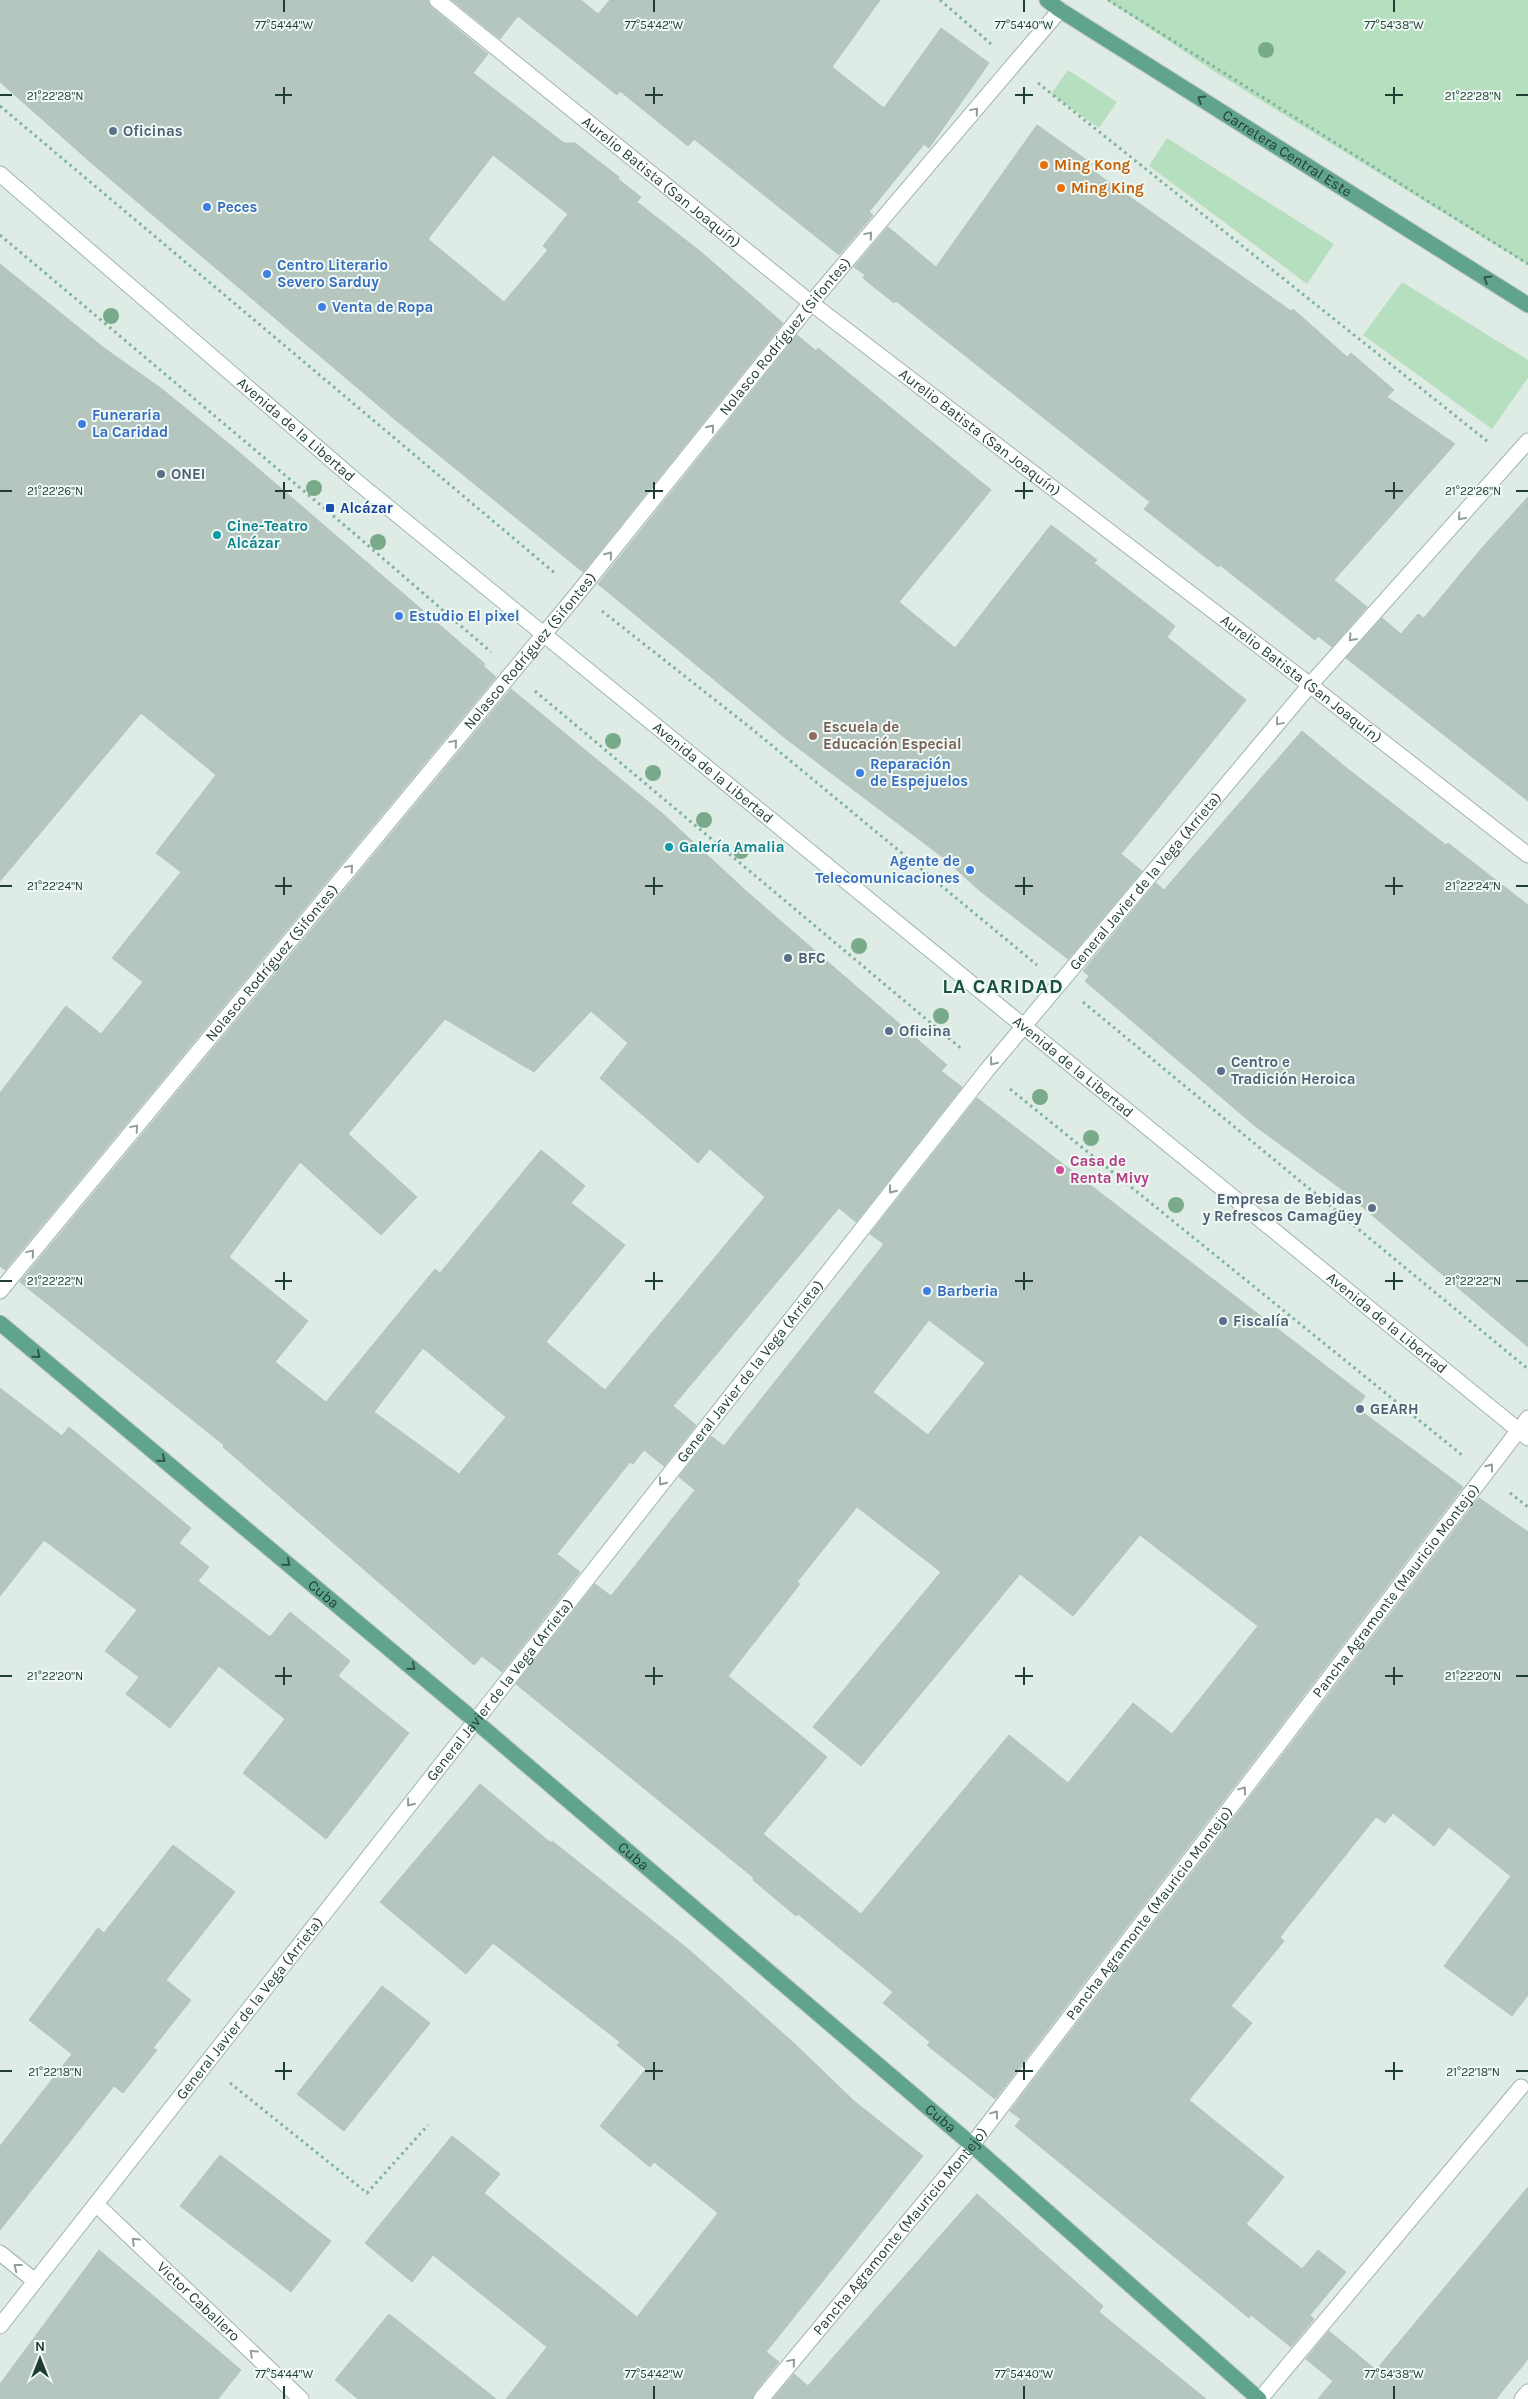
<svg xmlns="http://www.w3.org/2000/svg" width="1528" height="2399" font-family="Karla,sans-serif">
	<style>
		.green { fill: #b6dfbf }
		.building { fill: #b4c6be; stroke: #b1c5bc; fill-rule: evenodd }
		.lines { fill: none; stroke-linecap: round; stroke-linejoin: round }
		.lane-casing { stroke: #a2b3ac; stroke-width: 17 }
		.street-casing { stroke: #a2b3ac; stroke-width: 17 }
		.secondary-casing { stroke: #9db8ad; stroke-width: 17 }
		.primary-casing { stroke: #bcc5c2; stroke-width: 17 }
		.path { stroke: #7db29f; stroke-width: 3; stroke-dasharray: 2.5 4; stroke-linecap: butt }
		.lane { stroke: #fff; stroke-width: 15 }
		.street { stroke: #fff; stroke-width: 15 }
		.secondary { stroke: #fff; stroke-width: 15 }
		.primary { stroke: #60a490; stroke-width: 15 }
		.tree { fill: #79ab8b }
		.oneway { stroke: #2f574a }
		.oneway2 { stroke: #8f9e99 }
		.ticks { fill: none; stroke: #1f3d33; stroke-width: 2 }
		.service-dot { fill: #5c6f8a; stroke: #eff8f3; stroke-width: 2 }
		.food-dot { fill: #e8710a; stroke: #eff8f3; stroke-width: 2 }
		.shop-dot { fill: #3f7fe0; stroke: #eff8f3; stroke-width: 2 }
		.transit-dot { fill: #1a4fb4; stroke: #eff8f3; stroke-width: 2 }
		.culture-dot { fill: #0f9aa8; stroke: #eff8f3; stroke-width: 2 }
		.education-dot { fill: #8d6e63; stroke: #eff8f3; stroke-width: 2 }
		.hotel-dot { fill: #d1479c; stroke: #eff8f3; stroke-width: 2 }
		.labels { text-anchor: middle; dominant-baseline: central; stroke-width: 4; stroke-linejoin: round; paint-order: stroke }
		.service-label { font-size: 15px; font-weight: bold; fill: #4e5e75; stroke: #eff8f3; text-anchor: start }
		.street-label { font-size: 15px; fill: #1f3d33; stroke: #eff8f3 }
		.food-label { font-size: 15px; font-weight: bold; fill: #c56008; stroke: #eff8f3; text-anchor: start }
		.shop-label { font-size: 15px; font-weight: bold; fill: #366cbe; stroke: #eff8f3; text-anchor: start }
		.transit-label { font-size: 15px; font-weight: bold; fill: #164399; stroke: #eff8f3; text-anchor: start }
		.culture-label { font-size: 15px; font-weight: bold; fill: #0d838f; stroke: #eff8f3; text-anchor: start }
		.education-label { font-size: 15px; font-weight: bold; fill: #785e54; stroke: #eff8f3; text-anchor: start }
		.hotel-label { font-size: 15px; font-weight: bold; fill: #b23c85; stroke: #eff8f3; text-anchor: start }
		.district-label { font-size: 20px; font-weight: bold; letter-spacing: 1px; fill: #195040; stroke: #eff8f3 }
		.ticks-label { font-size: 12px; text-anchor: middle; fill: #1f3d33; stroke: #eff8f3; stroke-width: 4; stroke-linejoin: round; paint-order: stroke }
	</style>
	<rect width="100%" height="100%" fill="#dfebe5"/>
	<path class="green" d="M1107,0H1528V265L1215,72Z
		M1068,70L1117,102L1099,128L1051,94Z
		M1167,138L1334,244L1307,284L1149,166Z
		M1402,282L1528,360V378L1492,429L1363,335Z"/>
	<path class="building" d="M0,0H428L431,7L488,54L473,73L564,143H575L619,177L618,179L641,197L637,202L701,252L783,323L583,572L398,422L96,167L0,82ZM493,155L568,214L543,246L548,250L504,302L428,239Z
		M452,0H581L598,14L610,0H880L832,67L884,108L941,28L989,63L929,148L924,144L869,212L873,215L839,255L694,139L688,146L620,91L617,95L518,16L500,39Z
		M1037,125L1092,164L1089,168L1291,311L1293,309L1347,357L1351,353L1394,390L1387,397L1455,444L1334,580L1367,607L1332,647L1318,636L1315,640L1220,565L1218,567L1144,509L1150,502L896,301L894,303L863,278L865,275L854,267L888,227L936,267Z
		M0,264L104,348L162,389L233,447L485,664L483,666L496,677L5,1270L0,1266V1093L66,1006L101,1034L143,982L112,958L181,872L156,853L216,775L141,713L0,881Z
		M797,335L816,351L818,348L991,490L899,602L955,648L1051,525L1097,560L1094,563L1175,626L1167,637L1246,700L1121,854L1142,871L1068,959L980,891L945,859L785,738L598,584Z
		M1528,497V801L1346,658L1382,618L1401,634L1418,614L1424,618L1481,549Z
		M511,689L663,814L746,891L947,1065L941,1071L962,1087L856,1222L839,1208L673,1406L696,1425L664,1466L644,1450L633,1464L630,1462L557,1554L580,1572L502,1672L482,1656L474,1665L223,1447L224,1445L20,1282ZM591,1011L628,1043L600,1078L698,1163L710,1149L765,1197L605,1390L546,1342L625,1245L571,1203L585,1186L541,1150L440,1273L435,1269L326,1402L275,1362L308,1321L229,1257L300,1162L381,1235L417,1197L348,1134L445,1019L534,1072ZM423,1348L506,1417L459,1474L374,1412Z
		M1302,731L1349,770L1446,845L1448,843L1528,905V1347L1340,1188L1255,1126L1085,981L1089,976L1083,971L1156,883L1164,890Z
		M977,1098L1365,1396L1357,1408L1463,1487L995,2099L927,2045L930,2042L883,2003L893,1992L798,1914L796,1916L753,1880L754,1878L516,1684L595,1584L611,1596L695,1490L679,1477L711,1436L724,1446L884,1244L870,1234ZM929,1320L985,1363L928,1435L873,1392ZM857,1507L941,1572L813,1727L861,1766L1020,1574L1073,1616L1140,1535L1258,1626L1172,1734L1133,1703L1068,1783L1009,1735L861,1914L763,1834L827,1757L728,1676L800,1584L797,1582Z
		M0,1388L62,1436L69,1427L191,1528L179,1543L209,1567L198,1581L270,1637L290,1612L350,1661L338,1676L409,1733L326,1839L243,1773L285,1719L219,1666L170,1728L126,1694L139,1677L105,1651L137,1610L44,1540L0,1596Z
		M1479,1498L1528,1532V1995L1512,2016L1444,1966L1511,1876L1449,1827L1434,1846L1393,1813L1385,1823L1376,1817L1280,1937L1284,1941L1231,2006L1252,2023L1189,2100L1284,2177L1246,2224L1302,2269L1318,2250L1346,2272L1310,2315L1314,2319L1291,2347L1251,2315L1249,2318L1015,2126L1021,2119L1010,2111Z
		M480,1784L551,1843L552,1841L688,1949L796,2045L854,2101L923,2156L766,2352L779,2362L754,2393L752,2399H506L547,2347L433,2255L412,2282L365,2243L452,2136L500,2174L484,2193L637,2317L718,2213L654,2162L650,2167L600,2126L646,2069L617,2045L620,2042L493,1943L466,1974L380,1902Z
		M173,1845L235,1892L166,1980L191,2000L153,2048L157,2050L123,2093L114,2086L0,2230V2146L72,2054L29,2020L98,1928L104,1933Z
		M382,1986L430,2023L344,2131L297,2094Z
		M220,2155L331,2241L291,2292L180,2206Z
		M1528,2187V2359L1496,2399H1318L1333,2381L1306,2359L1329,2331L1376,2370Z
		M977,2194L1103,2306L1099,2312L1206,2399H773L794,2374L808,2386Z
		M99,2250L241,2370L218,2399H0V2384Z
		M389,2314L496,2399H358L335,2380Z"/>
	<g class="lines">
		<g class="lane-casing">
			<path id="lane" d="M1260,2399L1521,2087"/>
		</g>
		<g class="street-casing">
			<g id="street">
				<path id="s1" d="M437,0L811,303L1310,685L1528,855"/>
				<path id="s2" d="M0,1291L578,593L811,303L1060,10"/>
				<path id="s3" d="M97,2205L301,2399"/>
				<path d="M0,2253L35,2281"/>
				<path id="s4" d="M761,2399L972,2145L1528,1418"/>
			</g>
		</g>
		<g class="secondary-casing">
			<g id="secondary">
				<path id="s5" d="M0,174L356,481L1528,1438"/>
				<path id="s6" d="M0,2326L987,1070L1310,685L1528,441"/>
				<path d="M1522,2399L1528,2392"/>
			</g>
		</g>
		<g class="primary-casing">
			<g id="primary">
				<path id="s7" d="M1047,0L1060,10L1528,305"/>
				<path id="s8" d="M0,1323L474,1720L972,2145L1259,2399"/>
			</g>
		</g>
		<path class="path" d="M940,0L991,44
			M1108,0L1528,264
			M1038,83L1487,441
			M0,106L556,574
			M0,235L356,535L491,652
			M602,611L752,729L1037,965
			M535,691L963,1050
			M1083,1002L1528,1369
			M1010,1089L1462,1455
			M1510,1493L1528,1507
			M230,2083L367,2193L428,2125"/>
		<use href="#lane" class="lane"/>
		<use href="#street" class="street"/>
		<use href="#secondary" class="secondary"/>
		<use href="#primary" class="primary"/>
	</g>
	<g class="tree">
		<circle cx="1266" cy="50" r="8"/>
		<circle cx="111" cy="316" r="8"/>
		<circle cx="314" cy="488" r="8"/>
		<circle cx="378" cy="542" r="8"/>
		<circle cx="613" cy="741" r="8"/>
		<circle cx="653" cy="773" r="8"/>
		<circle cx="704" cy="820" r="8"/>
		<circle cx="741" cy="851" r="8"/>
		<circle cx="859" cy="946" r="8"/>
		<circle cx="941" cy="1016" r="8"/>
		<circle cx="1040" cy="1097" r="8"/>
		<circle cx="1091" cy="1138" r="8"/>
		<circle cx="1176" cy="1205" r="8"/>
	</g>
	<defs><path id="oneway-chevron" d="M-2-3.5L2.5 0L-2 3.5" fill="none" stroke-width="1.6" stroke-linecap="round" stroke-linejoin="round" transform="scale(1.25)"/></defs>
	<g class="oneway">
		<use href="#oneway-chevron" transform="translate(1201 99) rotate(-148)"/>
		<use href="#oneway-chevron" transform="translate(1487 279) rotate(-148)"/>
		<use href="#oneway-chevron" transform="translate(37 1355) rotate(40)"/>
		<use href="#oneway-chevron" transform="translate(162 1459) rotate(40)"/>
		<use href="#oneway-chevron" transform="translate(287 1563) rotate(40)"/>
		<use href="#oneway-chevron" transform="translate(412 1667) rotate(40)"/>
	</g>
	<g class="oneway2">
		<use href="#oneway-chevron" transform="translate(975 111) rotate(-50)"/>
		<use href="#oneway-chevron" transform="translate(869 235) rotate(-50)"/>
		<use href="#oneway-chevron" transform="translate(711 428) rotate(-51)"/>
		<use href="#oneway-chevron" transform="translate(1461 517) rotate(132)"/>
		<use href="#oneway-chevron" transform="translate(609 555) rotate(-51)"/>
		<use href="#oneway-chevron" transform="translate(1352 638) rotate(132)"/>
		<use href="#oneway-chevron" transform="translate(1279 722) rotate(130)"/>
		<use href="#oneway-chevron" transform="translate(454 743) rotate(-50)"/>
		<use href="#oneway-chevron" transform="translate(350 868) rotate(-50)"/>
		<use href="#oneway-chevron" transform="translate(993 1062) rotate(129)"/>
		<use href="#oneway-chevron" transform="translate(135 1128) rotate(-50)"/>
		<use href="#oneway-chevron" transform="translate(892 1190) rotate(128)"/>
		<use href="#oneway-chevron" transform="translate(31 1253) rotate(-50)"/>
		<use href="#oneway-chevron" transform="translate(1490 1467) rotate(-53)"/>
		<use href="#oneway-chevron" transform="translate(662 1482) rotate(128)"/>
		<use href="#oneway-chevron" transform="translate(1243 1790) rotate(-53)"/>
		<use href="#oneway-chevron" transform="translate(410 1803) rotate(128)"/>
		<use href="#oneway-chevron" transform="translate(995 2114) rotate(-53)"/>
		<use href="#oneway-chevron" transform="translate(135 2241) rotate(-136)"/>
		<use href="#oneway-chevron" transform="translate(17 2267) rotate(-142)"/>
		<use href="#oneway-chevron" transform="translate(253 2353) rotate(-136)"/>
		<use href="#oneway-chevron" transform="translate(792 2362) rotate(-50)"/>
	</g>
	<path class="ticks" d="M284,0V12M654,0V12M1024,0V12M1394,0V12M284,87V104M654,87V104M1024,87V104M1394,87V104M0,95H12M275,95H292M645,95H663M1015,95H1033M1385,95H1403M1516,95H1528M284,482V499M654,482V499M1024,482V499M1394,482V499M0,491H12M275,491H292M645,491H663M1015,491H1033M1385,491H1403M1516,491H1528M284,877V895M654,877V895M1024,877V895M1394,877V895M0,886H12M275,886H292M645,886H663M1015,886H1033M1385,886H1403M1516,886H1528M284,1272V1290M654,1272V1290M1024,1272V1290M1394,1272V1290M0,1281H12M275,1281H292M645,1281H663M1015,1281H1033M1385,1281H1403M1516,1281H1528M284,1667V1685M654,1667V1685M1024,1667V1685M1394,1667V1685M0,1676H12M275,1676H292M645,1676H663M1015,1676H1033M1385,1676H1403M1516,1676H1528M284,2062V2080M654,2062V2080M1024,2062V2080M1394,2062V2080M0,2071H12M275,2071H292M645,2071H663M1015,2071H1033M1385,2071H1403M1516,2071H1528M284,2386V2399M654,2386V2399M1024,2386V2399M1394,2386V2399"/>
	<g class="service-dot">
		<circle cx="113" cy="131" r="5"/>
		<circle cx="161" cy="474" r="5"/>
		<circle cx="788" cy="958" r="5"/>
		<circle cx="889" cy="1031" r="5"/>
		<circle cx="1221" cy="1071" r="5"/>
		<circle cx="1372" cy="1208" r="5"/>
		<circle cx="1223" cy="1321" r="5"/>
		<circle cx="1360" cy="1409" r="5"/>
	</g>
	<g class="food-dot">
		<circle cx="1044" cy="165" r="5"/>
		<circle cx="1061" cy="188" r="5"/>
	</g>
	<g class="shop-dot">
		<circle cx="207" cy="207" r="5"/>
		<circle cx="267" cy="274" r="5"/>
		<circle cx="322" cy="307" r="5"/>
		<circle cx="82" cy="424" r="5"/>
		<circle cx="399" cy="616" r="5"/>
		<circle cx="860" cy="773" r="5"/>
		<circle cx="970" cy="870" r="5"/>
		<circle cx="927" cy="1291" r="5"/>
	</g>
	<rect class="transit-dot" x="325" y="503" width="10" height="10" rx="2.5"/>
	<g class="culture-dot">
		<circle cx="217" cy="535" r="5"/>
		<circle cx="669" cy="847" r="5"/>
	</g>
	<circle class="education-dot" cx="813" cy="736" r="5"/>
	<circle class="hotel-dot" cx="1060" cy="1170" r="5"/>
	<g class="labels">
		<g class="service-label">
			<text x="123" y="131">Oficinas</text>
			<text x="171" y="474">ONEI</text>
			<text x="798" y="958">BFC</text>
			<text x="899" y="1031">Oficina</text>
			<text x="1231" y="1062">Centro e<tspan x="1231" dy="17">Tradición Heroica</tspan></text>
			<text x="1362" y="1199" text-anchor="end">Empresa de Bebidas<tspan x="1362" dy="17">y Refrescos Camagüey</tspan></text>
			<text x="1233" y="1321">Fiscalía</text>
			<text x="1370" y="1409">GEARH</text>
		</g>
		<g class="street-label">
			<text stroke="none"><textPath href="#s7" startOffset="285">Carretera Central Este</textPath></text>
			<text stroke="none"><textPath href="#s1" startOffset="289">Aurelio Batista (San Joaquín)</textPath></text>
			<text stroke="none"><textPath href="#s2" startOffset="1236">Nolasco Rodríguez (Sifontes)</textPath></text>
			<text stroke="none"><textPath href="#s5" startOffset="391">Avenida de la Libertad</textPath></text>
			<text stroke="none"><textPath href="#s1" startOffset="694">Aurelio Batista (San Joaquín)</textPath></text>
			<text stroke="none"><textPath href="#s2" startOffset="831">Nolasco Rodríguez (Sifontes)</textPath></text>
			<text stroke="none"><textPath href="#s1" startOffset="1099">Aurelio Batista (San Joaquín)</textPath></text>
			<text stroke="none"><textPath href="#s5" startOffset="931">Avenida de la Libertad</textPath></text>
			<text stroke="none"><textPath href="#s6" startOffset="1844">General Javier de la Vega (Arrieta)</textPath></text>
			<text stroke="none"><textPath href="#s2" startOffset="426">Nolasco Rodríguez (Sifontes)</textPath></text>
			<text stroke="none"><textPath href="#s5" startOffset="1396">Avenida de la Libertad</textPath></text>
			<text stroke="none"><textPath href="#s5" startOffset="1801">Avenida de la Libertad</textPath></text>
			<text stroke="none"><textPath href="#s6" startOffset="1214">General Javier de la Vega (Arrieta)</textPath></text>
			<text stroke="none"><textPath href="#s4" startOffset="1028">Pancha Agramonte (Mauricio Montejo)</textPath></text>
			<text stroke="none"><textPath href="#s8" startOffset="422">Cuba</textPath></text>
			<text stroke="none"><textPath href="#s6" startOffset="809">General Javier de la Vega (Arrieta)</textPath></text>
			<text stroke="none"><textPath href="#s8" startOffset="828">Cuba</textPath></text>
			<text stroke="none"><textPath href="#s4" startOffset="622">Pancha Agramonte (Mauricio Montejo)</textPath></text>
			<text stroke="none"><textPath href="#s6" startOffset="404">General Javier de la Vega (Arrieta)</textPath></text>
			<text stroke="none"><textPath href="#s8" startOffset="1232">Cuba</textPath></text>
			<text stroke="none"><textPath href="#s4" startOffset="218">Pancha Agramonte (Mauricio Montejo)</textPath></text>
			<text stroke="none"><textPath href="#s3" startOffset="140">Victor Caballero</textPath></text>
		</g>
		<g class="food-label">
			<text x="1054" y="165">Ming Kong</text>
			<text x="1071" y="188">Ming King</text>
		</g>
		<g class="shop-label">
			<text x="217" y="207">Peces</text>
			<text x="277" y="265">Centro Literario<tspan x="277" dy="17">Severo Sarduy</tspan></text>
			<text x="332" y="307">Venta de Ropa</text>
			<text x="92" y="415">Funeraria<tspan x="92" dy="17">La Caridad</tspan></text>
			<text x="409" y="616">Estudio El pixel</text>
			<text x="870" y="764">Reparación<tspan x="870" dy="17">de Espejuelos</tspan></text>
			<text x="960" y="861" text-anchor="end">Agente de<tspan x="960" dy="17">Telecomunicaciones</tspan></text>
			<text x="937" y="1291">Barberia</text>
		</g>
		<g class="transit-label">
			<text x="340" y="508">Alcázar</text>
		</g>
		<g class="culture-label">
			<text x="227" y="526">Cine-Teatro<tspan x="227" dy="17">Alcázar</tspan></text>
			<text x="679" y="847">Galería Amalia</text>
		</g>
		<g class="education-label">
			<text x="823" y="727">Escuela de<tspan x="823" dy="17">Educación Especial</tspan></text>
		</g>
		<g class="hotel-label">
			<text x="1070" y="1161">Casa de<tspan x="1070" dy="17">Renta Mivy</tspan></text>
		</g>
		<g class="district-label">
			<text x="1003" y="986">LA CARIDAD</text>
		</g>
	</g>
	<g class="ticks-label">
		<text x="284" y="29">77°54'44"W</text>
		<text x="654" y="29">77°54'42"W</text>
		<text x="1024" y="29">77°54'40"W</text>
		<text x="1394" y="29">77°54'38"W</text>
		<text x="55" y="100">21°22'28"N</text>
		<text x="1473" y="100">21°22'28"N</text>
		<text x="55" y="495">21°22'26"N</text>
		<text x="1473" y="495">21°22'26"N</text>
		<text x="55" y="890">21°22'24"N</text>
		<text x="1473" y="890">21°22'24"N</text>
		<text x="55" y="1285">21°22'22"N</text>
		<text x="1473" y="1285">21°22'22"N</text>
		<text x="55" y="1680">21°22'20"N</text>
		<text x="1473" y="1680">21°22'20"N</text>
		<text x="55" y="2076">21°22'18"N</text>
		<text x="1473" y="2076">21°22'18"N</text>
		<text x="284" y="2378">77°54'44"W</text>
		<text x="654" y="2378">77°54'42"W</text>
		<text x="1024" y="2378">77°54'40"W</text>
		<text x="1394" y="2378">77°54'38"W</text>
	</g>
	<g transform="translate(40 2359)" stroke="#eff8f3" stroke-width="4" paint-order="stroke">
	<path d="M0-4L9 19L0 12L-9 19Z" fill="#1f3d33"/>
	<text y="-8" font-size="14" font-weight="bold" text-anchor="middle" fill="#1f3d33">N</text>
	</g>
</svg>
